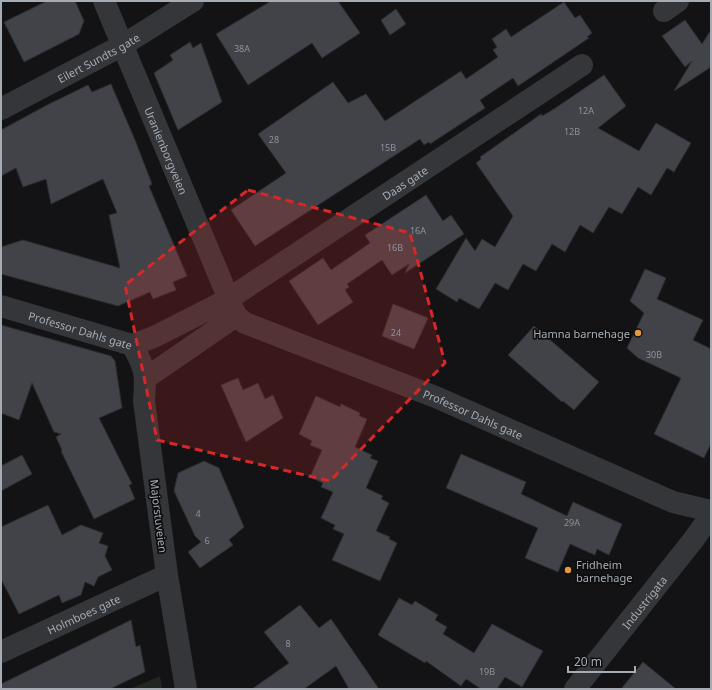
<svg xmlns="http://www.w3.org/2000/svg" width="712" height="690" font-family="'Noto Sans',sans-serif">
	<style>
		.green { fill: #202720 }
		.building { fill: #424348; stroke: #2d2e30 }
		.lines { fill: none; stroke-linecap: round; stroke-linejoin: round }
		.minor { stroke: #343639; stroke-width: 22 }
		.tertiary { stroke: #343639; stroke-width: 22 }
		.marked { fill: #d62828; fill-opacity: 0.2; stroke: #d62828; stroke-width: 3; stroke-dasharray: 8 5; stroke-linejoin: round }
		.poi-dot { fill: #e6993a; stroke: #0e0e10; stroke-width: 1.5 }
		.labels { text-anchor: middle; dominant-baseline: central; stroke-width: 3.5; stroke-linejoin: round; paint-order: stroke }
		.number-label { font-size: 9px; fill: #8d9299 }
		.street-label { font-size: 11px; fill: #a6acb4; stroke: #0e0e10 }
		.poi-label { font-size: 11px; fill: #a6acb4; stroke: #0e0e10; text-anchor: end }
	</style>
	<rect width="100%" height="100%" fill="#131315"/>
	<path class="green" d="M160,676L162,689H130Z"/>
	<path class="building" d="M47,1H75L84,21L79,34L24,62L4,22Z
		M271,1H338L360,33L322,58L312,43L248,85L216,34Z
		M564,2L575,18L580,15L592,33L587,37L589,38L518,86L513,78L480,100L485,108L430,144L429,142L424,145L420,139L255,246L231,210L286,173L258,134L333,82L348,103L366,94L385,121L461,71L466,79L498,57L493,50L497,47L492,39L506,29L511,37Z
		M396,9L406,24L390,35L381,20Z
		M685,20L702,44L711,30V67L674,91L692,61L685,67L662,36Z
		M190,42L193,48L201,43L222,102L178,130L154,73L173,60L170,55Z
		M604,75L626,106L598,128L639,151L656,123L691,143L674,172L667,168L651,195L638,187L622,214L609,207L593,233L580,225L565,252L552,244L536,271L523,264L508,290L495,283L479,309L459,298L457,302L436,289L466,238L475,251L482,239L495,247L513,216L476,163L481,159L480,157L541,114L542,116L554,109Z
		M111,84L135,140L152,184L149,186L187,276L173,282L176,290L153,299L150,292L118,306L1,274V247L23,240L120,268L109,215L117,213L103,179L51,204L46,179L23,187L16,168L1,176V130L47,105L88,85L92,92Z
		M426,195L443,221L451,215L464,234L405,273L409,264L392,275L382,260L347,284L349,287L345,290L353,302L318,325L289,281L323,258L331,270L370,243L365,235Z
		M645,269L666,278L657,299L703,320L693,340L711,349V443L704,458L654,434L681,378L638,358L627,348L644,313L630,301Z
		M393,304L428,318L414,349L382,336Z
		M1,325L111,356L115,361L122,408L99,418L132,484L129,485L135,499L94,519L61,451L62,450L56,437L61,434L54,432L32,383L19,420L1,413Z
		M534,326L599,382L574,410L563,401L562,402L508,355Z
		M238,378L243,390L258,383L265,399L273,395L283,418L246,442L221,385Z
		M316,396L340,407L341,404L358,412L360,413L359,416L367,419L355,447L372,455L370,458L378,461L366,488L383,496L381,499L389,503L376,531L390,537L389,539L397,543L380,581L332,560L344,534L333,529L335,525L321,518L333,492L321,487L323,483L310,477L322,450L310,445L312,441L299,434Z
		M461,454L526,482L521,494L567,516L573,502L622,524L609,555L597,549L595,555L570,544L558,572L525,558L538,528L446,488Z
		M22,455L32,474L1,491V466Z
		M204,461L219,468L244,527L229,540L233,545L200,568L188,552L201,542L195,536L174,491L178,473Z
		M48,505L62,535L81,525L103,533L99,543L108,546L105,556L112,570L98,577L94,586L85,582L81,595L62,603L59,595L19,614L1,579V527Z
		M399,598L412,605L415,601L438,615L435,620L447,627L443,634L474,653L492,624L543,651L522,687L505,677L497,689H481L466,679L461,686L426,661L425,663L378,635Z
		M300,605L319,628L331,619L379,689H349L336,666L304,689H252L289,663L264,632Z
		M131,620L136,647L140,645L145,672L110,689H1V684Z
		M643,662L676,689H621Z"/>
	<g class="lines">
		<g class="minor">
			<path d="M664,11L678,1"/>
			<path id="s1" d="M1,109L123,45L193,1"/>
			<path id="s2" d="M227,300L582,65"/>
			<path id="s3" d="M1,306L132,345"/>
			<path id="s4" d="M236,316L245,323L438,398L673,502L711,511"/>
			<path id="s5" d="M1,652L167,575"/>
		</g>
		<g class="tertiary">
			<path id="s6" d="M104,1L236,316L146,378"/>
			<path d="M186,689L167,575L144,401C146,374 146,369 132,345L154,337L227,300"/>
			<path id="s7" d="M575,689L694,539L711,515"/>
		</g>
	</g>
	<path class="marked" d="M248,190L410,233L445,363L330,481L157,440L125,285Z"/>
	<g class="poi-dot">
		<circle cx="638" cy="333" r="4"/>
		<circle cx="568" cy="570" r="4"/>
	</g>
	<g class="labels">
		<g class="number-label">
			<text x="242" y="48">38A</text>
			<text x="586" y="110">12A</text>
			<text x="572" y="131">12B</text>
			<text x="274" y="139">28</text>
			<text x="388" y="147">15B</text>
			<text x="418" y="230">16A</text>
			<text x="395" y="247">16B</text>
			<text x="396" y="332">24</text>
			<text x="654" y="354">30B</text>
			<text x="198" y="513">4</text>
			<text x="572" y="522">29A</text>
			<text x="207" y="540">6</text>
			<text x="288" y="643">8</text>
			<text x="487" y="671">19B</text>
		</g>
		<g class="street-label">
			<text stroke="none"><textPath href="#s1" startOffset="110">Eilert Sundts gate</textPath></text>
			<text stroke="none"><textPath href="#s6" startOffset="162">Uranienborgveien</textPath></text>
			<text stroke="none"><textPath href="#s2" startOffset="213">Daas gate</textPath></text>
			<text stroke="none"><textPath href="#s3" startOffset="83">Professor Dahls gate</textPath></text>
			<text stroke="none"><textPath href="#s4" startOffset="257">Professor Dahls gate</textPath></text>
			<text transform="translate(159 516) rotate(83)">Majorstuveien</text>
			<text stroke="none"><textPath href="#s7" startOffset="111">Industrigata</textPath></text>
			<text stroke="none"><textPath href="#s5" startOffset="91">Holmboes gate</textPath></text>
		</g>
		<g class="poi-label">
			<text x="630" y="333">Hamna barnehage</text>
			<text x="576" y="564" text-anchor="start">Fridheim<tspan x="576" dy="13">barnehage</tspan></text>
		</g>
	</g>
	<rect width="712" height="690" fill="none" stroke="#a6acb4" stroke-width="4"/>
	<path d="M568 666v6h67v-6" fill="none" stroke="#a6acb4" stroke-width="2"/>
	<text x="574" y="666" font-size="12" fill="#a6acb4" stroke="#0e0e10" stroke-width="3" paint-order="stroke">20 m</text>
</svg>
